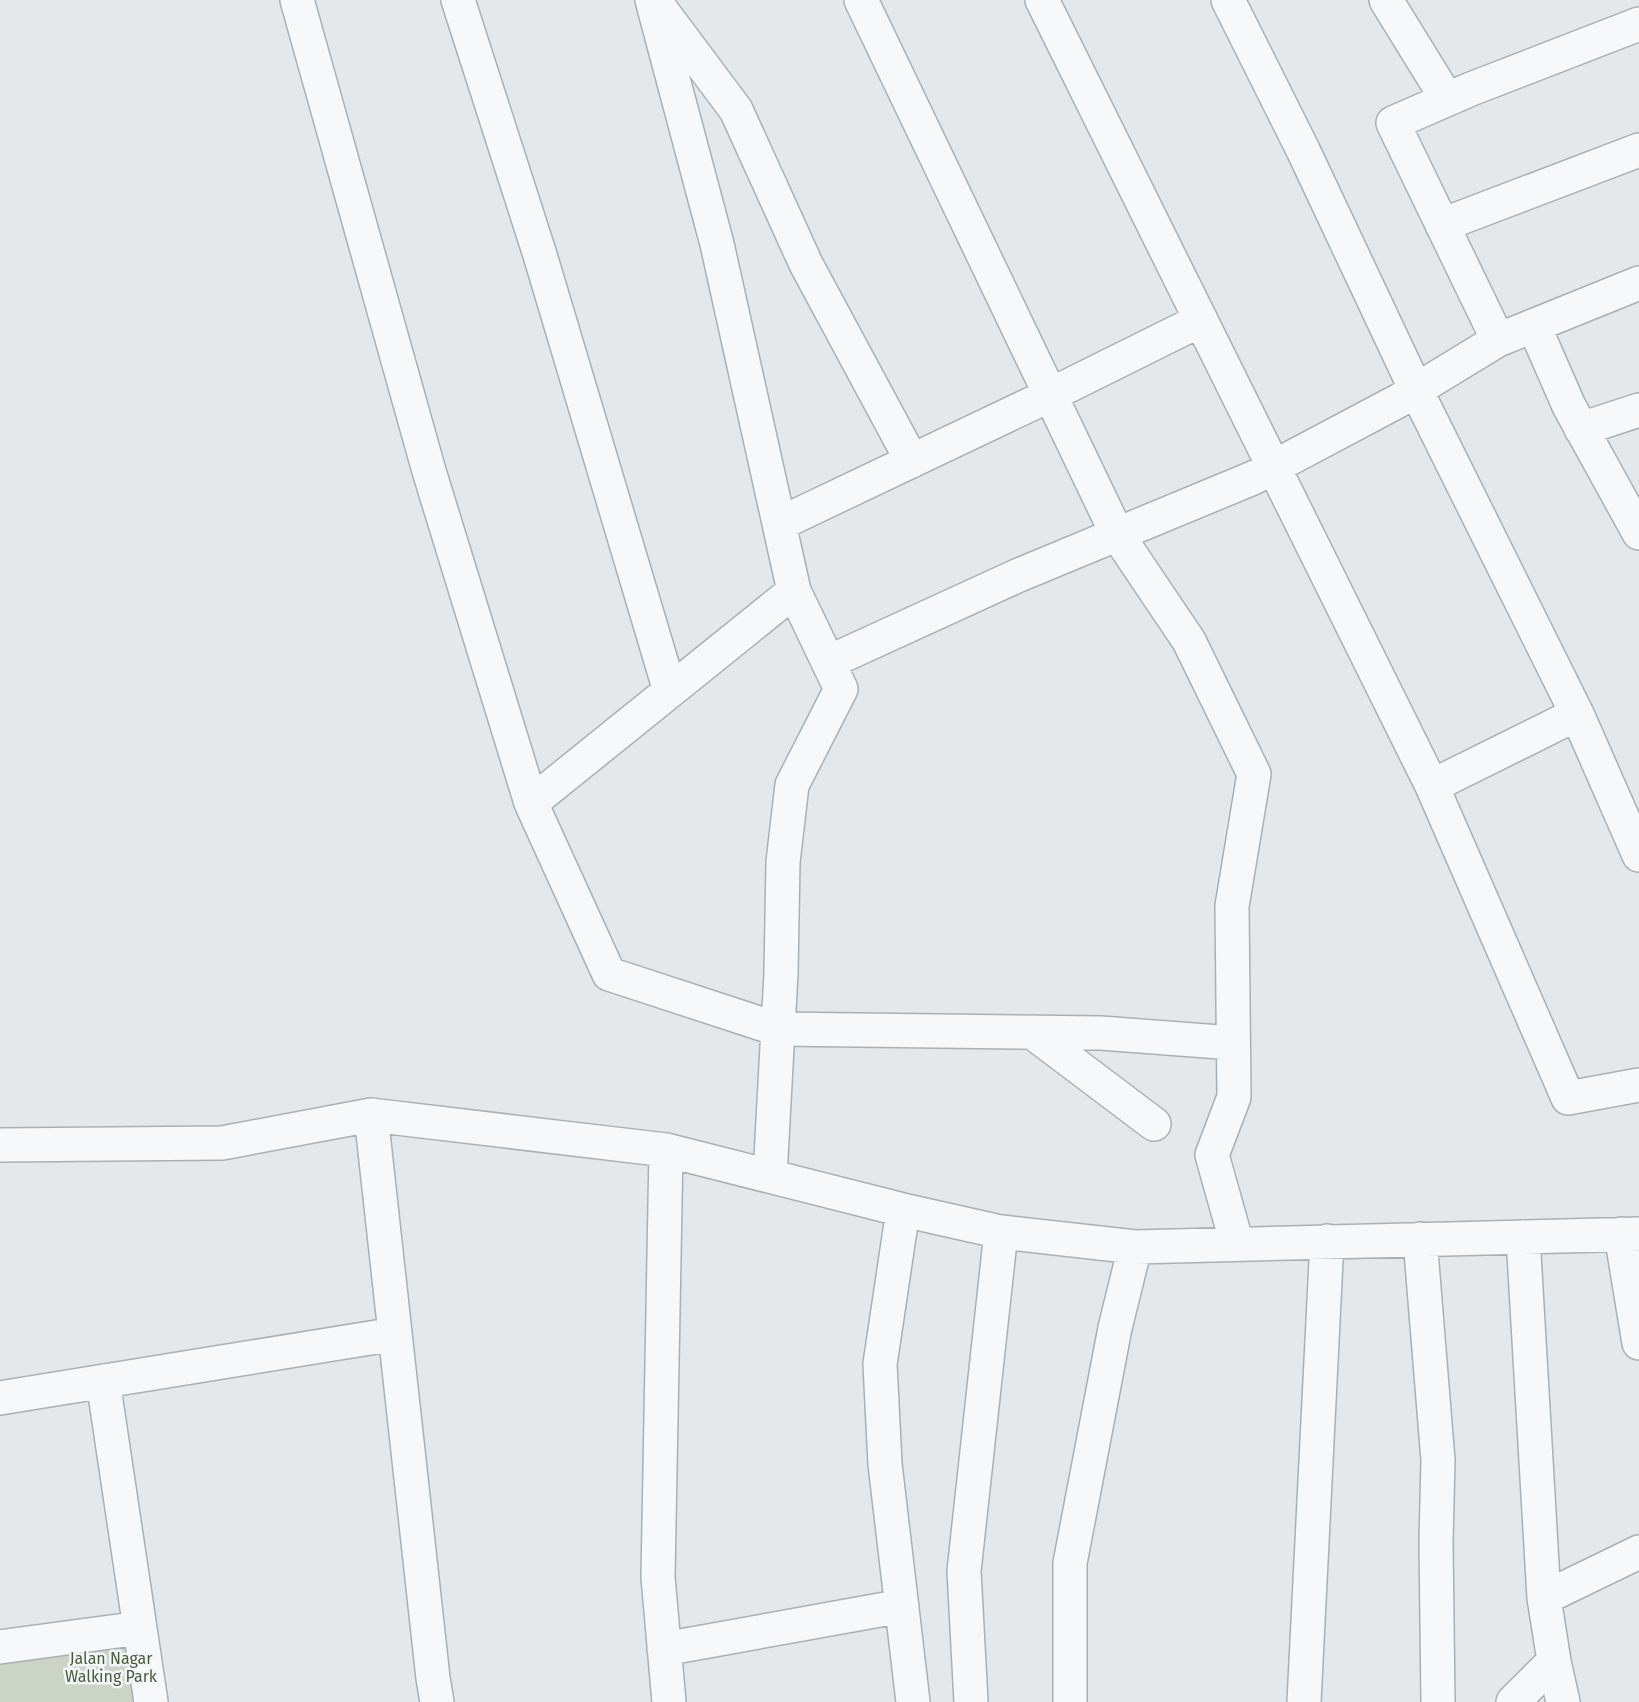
<svg xmlns="http://www.w3.org/2000/svg" width="1639" height="1702" font-family="'Fira Sans',sans-serif">
	<style>
		.green { fill: #ccd4c5 }
		.lines { fill: none; stroke-linecap: round; stroke-linejoin: round }
		.minor-casing { stroke: #a9b0b5; stroke-width: 36 }
		.minor { stroke: #f6f8f9; stroke-width: 33 }
		.labels { text-anchor: middle; dominant-baseline: central; stroke-width: 5; stroke-linejoin: round; paint-order: stroke }
		.park-label { font-size: 16px; fill: #485d3b; stroke: #f3f6f8 }
	</style>
	<rect width="100%" height="100%" fill="#e4e8eb"/>
	<path class="green" d="M140,1628L151,1702H0V1647Z"/>
	<g class="lines">
		<g class="minor-casing">
			<path id="minor" d="M297,0L429,471L531,803L794,591
				M458,0L540,255L670,691
				M652,0L717,244L794,591L841,689L792,785L783,862L781,973L770,1176
				M861,0L1117,534L1189,641L1254,774L1232,906L1234,1097L1212,1155L1237,1244
				M1042,0L1432,786L1568,1098L1639,1085
				M1228,0L1303,150L1416,390L1577,714L1639,855
				M1386,0L1447,99
				M662,11L736,110L806,264L912,461
				M1442,225L1639,150
				M1534,326L1569,406L1639,533
				M1498,340L1393,123L1471,89L1639,24
				M1581,429L1639,410
				M779,524L1050,395L1201,320
				M829,662L1019,575L1253,478L1398,401L1498,340L1639,283
				M1432,786L1577,714
				M531,803L609,974L777,1029L1101,1033L1233,1043
				M1032,1032L1154,1124
				M371,1115L433,1678L437,1702
				M0,1145L222,1143L371,1115L666,1150L903,1210L1001,1232L1135,1247L1639,1234
				M666,1150L658,1577L669,1702
				M903,1210L880,1364L885,1464L913,1702
				M1621,1234L1639,1343
				M1523,1237L1544,1598
				M1420,1239L1438,1460L1436,1542L1438,1702
				M103,1381L151,1702
				M0,1398L395,1334
				M0,1647L140,1628
				M664,1649L902,1606
				M1554,1661L1563,1702
				M971,1702L964,1571L1001,1232
				M1070,1702V1563L1115,1328L1135,1247
				M1304,1702L1327,1241
				M1513,1702L1554,1661L1544,1598L1639,1552"/>
		</g>
		<use href="#minor" class="minor"/>
	</g>
	<g class="labels">
		<g class="park-label">
			<text x="111" y="1658">Jalan Nagar<tspan x="111" dy="18">Walking Park</tspan></text>
		</g>
	</g>
</svg>
